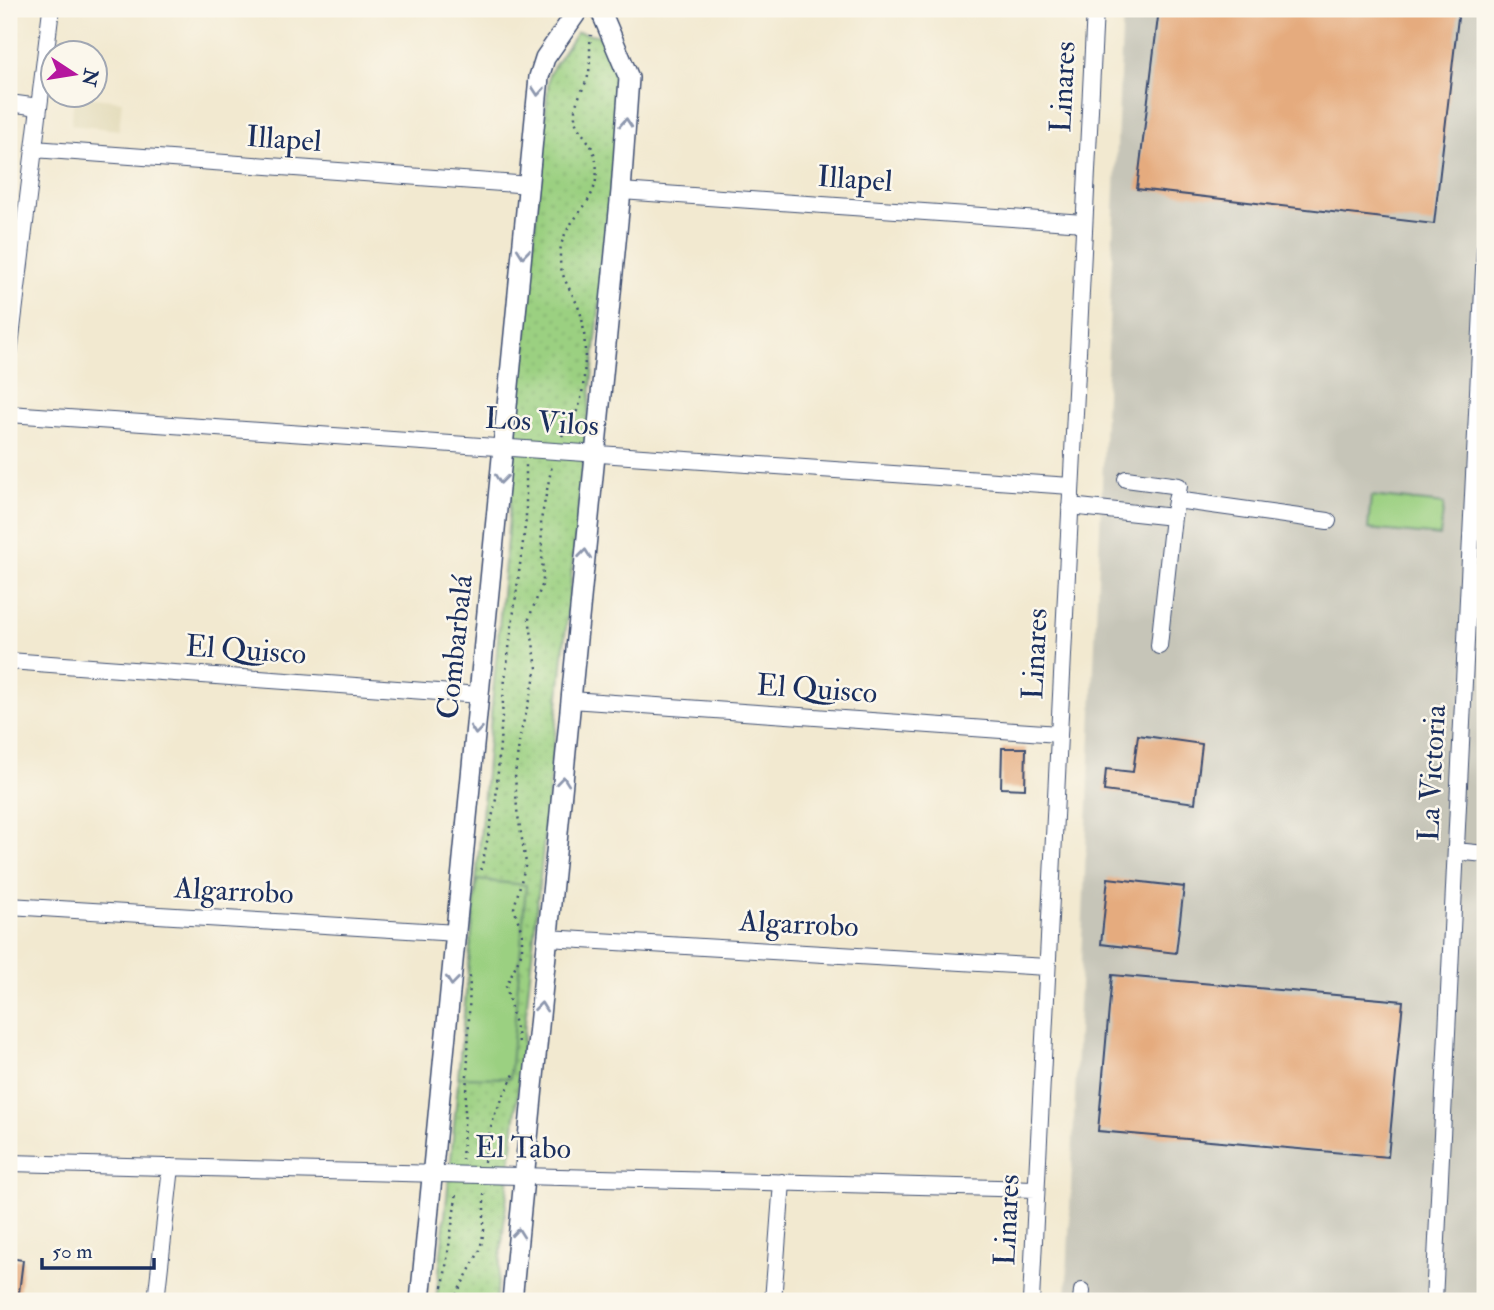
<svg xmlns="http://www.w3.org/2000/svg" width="1494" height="1310" font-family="'IM FELL Double Pica',serif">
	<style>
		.built { fill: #e3dbba }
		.industrial { fill: #c6c5b8 }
		.park { fill: url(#park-dots); stroke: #5b8070; stroke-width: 2 }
		.garden { fill: #9bd081; stroke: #5b8070; stroke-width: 2 }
		.building { fill: #e5ab7e }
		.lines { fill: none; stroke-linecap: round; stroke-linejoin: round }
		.minor-casing { stroke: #3b4b6f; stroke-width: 18 }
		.major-casing { stroke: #3b4b6f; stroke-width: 22 }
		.path { stroke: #3b4b6f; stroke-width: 2.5; stroke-dasharray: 2 5; stroke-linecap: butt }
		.minor { stroke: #fff; stroke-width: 16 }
		.major { stroke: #fff; stroke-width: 19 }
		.oneway { stroke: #8d97ae }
		.labels { text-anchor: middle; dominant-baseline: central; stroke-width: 5; stroke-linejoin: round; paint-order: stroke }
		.street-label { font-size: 30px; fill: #1b2f5e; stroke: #fbf7ec }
	</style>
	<defs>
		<pattern id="park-dots" width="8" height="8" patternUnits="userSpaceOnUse" patternTransform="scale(1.75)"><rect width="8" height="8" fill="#9bd081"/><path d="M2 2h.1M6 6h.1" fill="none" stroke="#85b372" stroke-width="1.8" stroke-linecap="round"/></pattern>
	</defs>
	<rect width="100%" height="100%" fill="#fbf7ec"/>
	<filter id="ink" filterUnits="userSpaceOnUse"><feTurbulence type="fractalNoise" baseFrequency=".0143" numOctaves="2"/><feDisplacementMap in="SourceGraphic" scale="14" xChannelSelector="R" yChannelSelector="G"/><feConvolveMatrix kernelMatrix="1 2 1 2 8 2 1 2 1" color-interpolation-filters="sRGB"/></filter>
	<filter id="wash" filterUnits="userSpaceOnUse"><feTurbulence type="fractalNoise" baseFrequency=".00686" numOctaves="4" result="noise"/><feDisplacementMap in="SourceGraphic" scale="28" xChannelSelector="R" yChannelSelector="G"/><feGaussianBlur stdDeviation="1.57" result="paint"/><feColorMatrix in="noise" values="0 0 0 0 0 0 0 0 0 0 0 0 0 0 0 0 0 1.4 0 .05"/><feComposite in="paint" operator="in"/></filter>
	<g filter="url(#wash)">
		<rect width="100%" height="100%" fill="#f2e9d0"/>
		<path class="built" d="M74,96L122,101L119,130L71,125Z"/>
		<path class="industrial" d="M1123,9H1485V1301H1066Z"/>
		<path class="park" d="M577,32L602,36L623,80L496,1301H436L451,1159L549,74Z"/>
		<path class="garden" d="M1371,496L1444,504L1440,536L1368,529Z
			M477,880L526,885L510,1078L458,1077Z"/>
		<g id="blocks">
			<path class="building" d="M1159,9H1459L1434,224L1137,189Z
				M1138,735L1202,744L1195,803L1104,791L1106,769L1133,772Z
				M1002,748H1026L1025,789L1001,788Z
				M1108,878L1184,887L1176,953L1101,944Z
				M1112,975L1403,1001L1388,1157L1098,1131Z
				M9,1258L23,1260L18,1301H9Z"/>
		</g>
	</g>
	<g filter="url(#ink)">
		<use href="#blocks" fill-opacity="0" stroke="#3b4b6f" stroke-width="2"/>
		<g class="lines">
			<g class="minor-casing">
				<path id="minor" d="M9,103L39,107
					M34,149L530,185
					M621,191L1084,223
					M9,354L51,9
					M9,414L1071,486
					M1176,500L1328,521
					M1070,506L1173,517L1179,486L1126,479
					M1159,646L1173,517
					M9,661L480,695
					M571,700L1059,734
					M1456,851L1485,854
					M9,906L457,933
					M547,938L1047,967
					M9,1163L1036,1189
					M156,1301L171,1167
					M773,1301L782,1182
					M1031,1301L1095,9
					M1081,1301L1082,1291
					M1434,1301L1485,248"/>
			</g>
			<g class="major-casing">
				<path id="major" d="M420,1301L539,77L545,58L579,9
					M512,1301L621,191L629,78L600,9"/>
			</g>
			<path class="path" d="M562,436C567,427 574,418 578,409C586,389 588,330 579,309C572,290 559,277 560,255C561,222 591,210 596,180C598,167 596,151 587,140C582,132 575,127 575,117C573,101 586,88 589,72C591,60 589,47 591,35
				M481,870L496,799L504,687L526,519V464
				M519,1042L506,986L522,952V933L514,908L526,863L517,810L515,774L520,736L537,668L529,618L543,583L541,520L552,465
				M462,1160L468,1058L470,974
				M484,1162L486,1145L495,1114L516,1070
				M441,1301L457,1191
				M453,1301L480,1250L484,1230V1189"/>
			<use href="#minor" class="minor"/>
			<use href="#major" class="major"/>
		</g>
		<defs><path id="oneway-chevron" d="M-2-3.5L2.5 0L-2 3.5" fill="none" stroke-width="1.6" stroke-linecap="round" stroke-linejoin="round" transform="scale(1.75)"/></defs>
		<g class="oneway">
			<use href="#oneway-chevron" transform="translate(538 91) rotate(95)"/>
			<use href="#oneway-chevron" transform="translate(626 123) rotate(-86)"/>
			<use href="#oneway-chevron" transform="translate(523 253) rotate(96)"/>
			<use href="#oneway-chevron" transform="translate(501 479) rotate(96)"/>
			<use href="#oneway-chevron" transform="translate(585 554) rotate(-84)"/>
			<use href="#oneway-chevron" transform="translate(476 730) rotate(96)"/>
			<use href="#oneway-chevron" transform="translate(563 781) rotate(-84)"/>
			<use href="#oneway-chevron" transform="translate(452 981) rotate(96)"/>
			<use href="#oneway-chevron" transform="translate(541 1007) rotate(-84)"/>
			<use href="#oneway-chevron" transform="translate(518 1233) rotate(-84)"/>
		</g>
	</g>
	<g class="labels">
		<g class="street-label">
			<text transform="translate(1063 87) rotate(-87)">Linares</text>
			<text transform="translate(284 139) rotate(4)">Illapel</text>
			<text transform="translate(855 179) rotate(4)">Illapel</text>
			<text transform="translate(542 422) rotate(4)">Los Vilos</text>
			<text transform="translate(455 647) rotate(-84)">Combarbalá</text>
			<text transform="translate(246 650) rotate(4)">El Quisco</text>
			<text transform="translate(1035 654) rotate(-87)">Linares</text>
			<text transform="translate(817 689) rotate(4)">El Quisco</text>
			<text transform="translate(1432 773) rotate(-87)">La Victoria</text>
			<text transform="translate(234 891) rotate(3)">Algarrobo</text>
			<text transform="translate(799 924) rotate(3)">Algarrobo</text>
			<text transform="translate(523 1148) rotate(1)">El Tabo</text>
			<text transform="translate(1007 1220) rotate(-87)">Linares</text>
		</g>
	</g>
	<rect width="1494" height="1310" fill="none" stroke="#fbf7ec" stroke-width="35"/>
	<g transform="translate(74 74) rotate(102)"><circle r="33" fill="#fbf7ec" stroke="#a1a7b3" stroke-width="2"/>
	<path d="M0-5L12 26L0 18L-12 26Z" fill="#b5179e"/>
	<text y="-10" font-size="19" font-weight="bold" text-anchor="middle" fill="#1b2f5e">N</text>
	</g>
	<path d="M42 1258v10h112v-10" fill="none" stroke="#1b2f5e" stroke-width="3.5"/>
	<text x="52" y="1258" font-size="21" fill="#1b2f5e" stroke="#fbf7ec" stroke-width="5" paint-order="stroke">50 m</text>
</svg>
